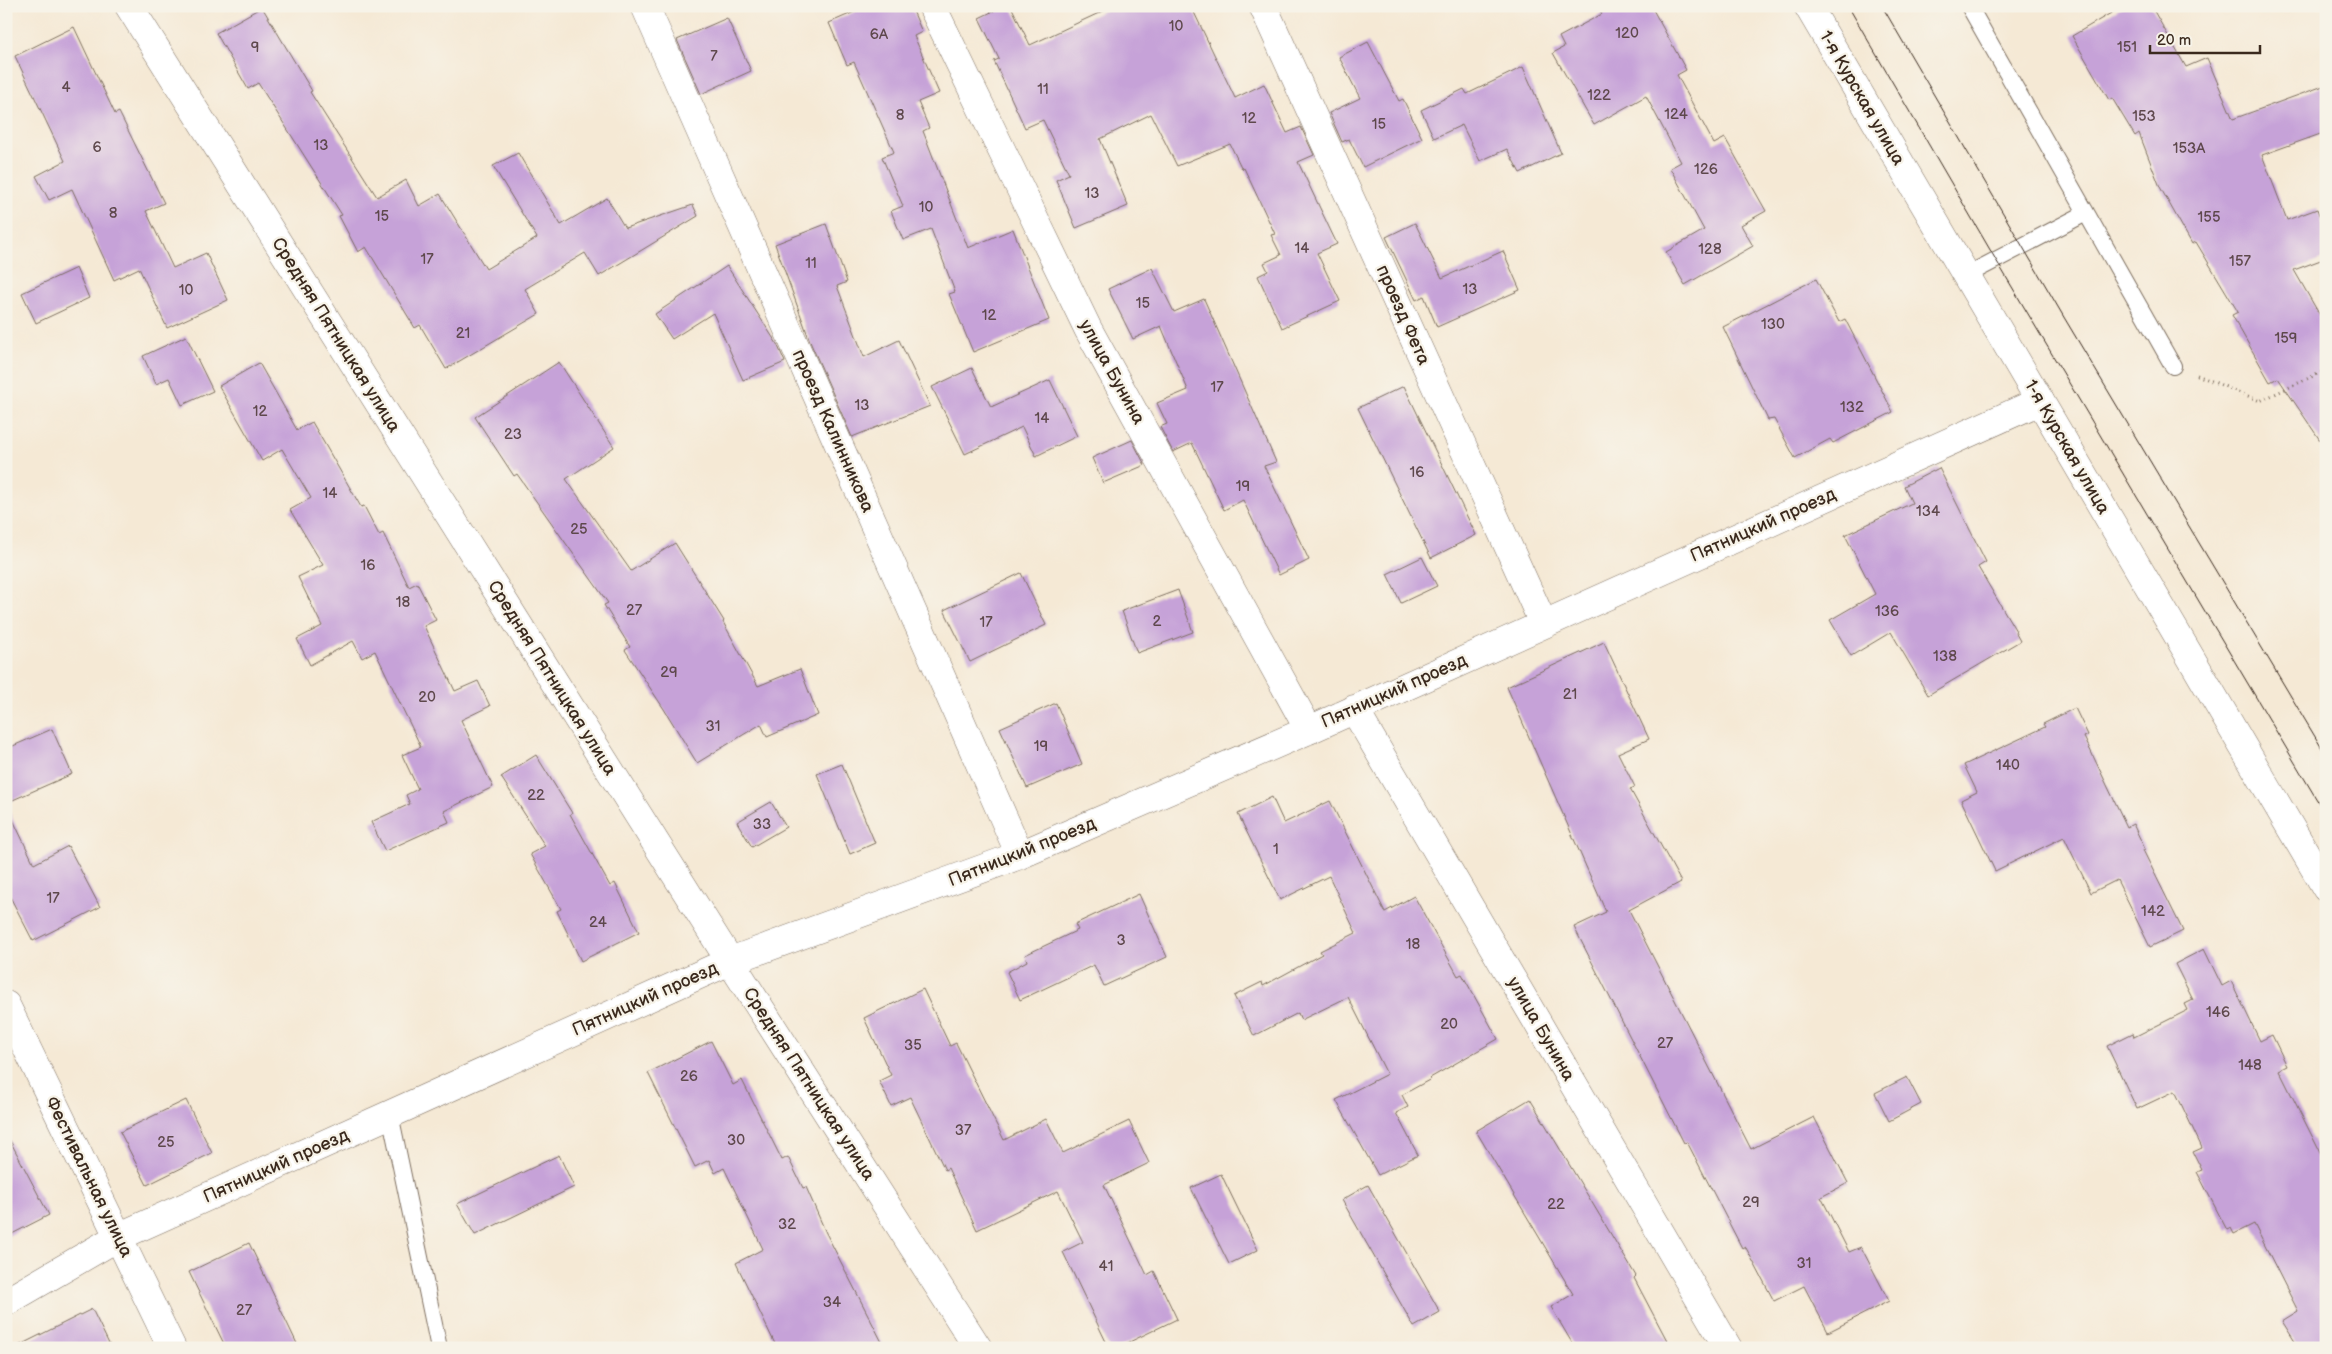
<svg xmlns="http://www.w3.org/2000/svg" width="2332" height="1354" font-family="'Balsamiq Sans',sans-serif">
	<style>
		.building { fill: #c6a2d8 }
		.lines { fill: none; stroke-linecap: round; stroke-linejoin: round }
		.lane-casing { stroke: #7c6d5e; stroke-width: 18 }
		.street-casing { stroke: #7c6d5e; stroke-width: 29 }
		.secondary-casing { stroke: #7c6d5e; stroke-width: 29 }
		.path { stroke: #7c6d5e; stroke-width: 3; stroke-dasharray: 1 4; stroke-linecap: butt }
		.lane { stroke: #fff; stroke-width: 16 }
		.street { stroke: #fff; stroke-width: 28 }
		.secondary { stroke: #fff; stroke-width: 28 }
		.tram { stroke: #3b2a1e; stroke-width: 1 }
		.labels { text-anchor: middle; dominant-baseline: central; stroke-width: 4.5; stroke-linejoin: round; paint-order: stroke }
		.number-label { font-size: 15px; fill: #5e484c }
		.street-label { font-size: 18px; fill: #3b2a1e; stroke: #f7f3e8 }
	</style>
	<rect width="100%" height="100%" fill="#f7f3e8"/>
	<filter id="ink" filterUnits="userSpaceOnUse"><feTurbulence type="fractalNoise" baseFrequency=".02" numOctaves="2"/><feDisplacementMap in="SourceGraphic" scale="10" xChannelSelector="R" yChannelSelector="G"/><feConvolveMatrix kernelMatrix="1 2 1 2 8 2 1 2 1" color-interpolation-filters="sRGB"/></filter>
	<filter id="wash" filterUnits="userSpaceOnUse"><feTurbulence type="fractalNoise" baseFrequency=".0096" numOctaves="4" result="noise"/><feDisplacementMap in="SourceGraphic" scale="20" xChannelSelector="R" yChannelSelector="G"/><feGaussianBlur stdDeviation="1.12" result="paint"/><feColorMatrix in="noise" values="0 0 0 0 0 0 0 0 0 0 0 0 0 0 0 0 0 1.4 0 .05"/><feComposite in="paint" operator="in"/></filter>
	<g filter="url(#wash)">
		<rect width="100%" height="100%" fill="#f5e9d5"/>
		<g id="blocks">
			<path class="building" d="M868,6H911L922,32L914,36L939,93L918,102L929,128L923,131L968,248L1013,229L1049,320L973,352L949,294L955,292L931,229L903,240L891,211L903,206L882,157L894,152L854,62L847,65L829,23Z
				M1004,6H1011L1030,45L1114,6H1191L1235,98L1264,84L1287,133L1301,127L1314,155L1298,162L1337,244L1317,253L1340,301L1282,328L1258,276L1268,271L1264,263L1281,255L1271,235L1275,234L1244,168L1242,169L1230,144L1177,166L1151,114L1100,139L1128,206L1076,228L1056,180L1069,174L1043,120L1025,128L994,61L999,59L979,18Z
				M1597,6H1651L1686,70L1677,75L1714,144L1725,138L1766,211L1741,225L1753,246L1685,285L1666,252L1704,230L1670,168L1681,162L1646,96L1594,125L1553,53L1564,47L1559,37L1602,14Z
				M2123,6H2151L2186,67L2207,58L2233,119L2326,85V132L2262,155L2287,220L2317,209L2326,233V258L2294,270L2326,326V449L2278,378L2270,382L2232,315L2238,312L2196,242L2192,244L2160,187L2139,133L2135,136L2112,98L2109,100L2072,36Z
				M262,7L312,91L310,92L377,197L406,180L419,206L440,194L486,269L537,238L493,166L518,153L561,225L607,198L625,228L693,205L698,216L599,276L585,253L525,289L539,314L446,369L420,325L415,328L366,247L358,252L339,216L342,215L258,83L248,89L216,33Z
				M727,18L751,71L701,94L677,40Z
				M74,27L115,114L119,112L164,203L146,211L173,268L206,253L228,300L167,328L139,268L114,280L72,189L49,200L36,176L65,161L15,56Z
				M1368,42L1399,101L1403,99L1422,138L1363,167L1349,139L1342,142L1329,113L1360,98L1339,57Z
				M1523,67L1561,153L1520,173L1507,149L1480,161L1462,125L1434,138L1421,110L1464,89L1467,94Z
				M1415,223L1442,278L1503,251L1520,290L1437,327L1424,296L1416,300L1386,237Z
				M826,224L847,282L837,286L864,357L899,340L930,406L852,437L811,344L775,244Z
				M727,266L777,344L785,362L743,380L713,313L672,339L655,314Z
				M76,268L89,298L36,323L22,293Z
				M1152,268L1174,312L1204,299L1276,462L1264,466L1309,560L1279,575L1243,500L1224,510L1192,443L1173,452L1160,427L1167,424L1157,403L1188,390L1161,326L1133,339L1108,289Z
				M1816,279L1839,322L1845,319L1893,412L1833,443L1830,439L1795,458L1774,419L1768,420L1723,327Z
				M186,336L213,391L182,405L169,378L156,384L143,356Z
				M559,362L614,447L566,479L631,571L675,543L724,621L723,622L758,686L800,669L818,715L767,737L761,724L697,763L664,709L625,650L630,647L604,605L608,603L517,474L514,476L475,417Z
				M259,363L297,430L312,422L361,507L364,506L379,535L383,533L409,587L417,583L436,620L424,626L455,691L478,681L490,706L461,720L493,787L444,811L449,822L385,851L371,822L410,804L406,795L418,789L402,755L421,747L375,651L362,658L353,641L310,665L297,639L322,626L298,577L323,565L290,510L311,498L282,449L262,461L219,386Z
				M972,368L991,407L1050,380L1077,436L1036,456L1022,427L965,454L932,387Z
				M1404,386L1476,535L1431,558L1358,408Z
				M1132,440L1145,465L1103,483L1092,458Z
				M1939,468L1986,562L1978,567L2016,631L2015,632L2020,641L1928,695L1891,632L1851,656L1830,620L1875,594L1845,535L1912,503L1904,486Z
				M1422,557L1437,586L1401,603L1387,574Z
				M1021,573L1046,625L970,662L944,610Z
				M1178,590L1193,632L1137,653L1122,611Z
				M1604,642L1649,739L1618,753L1635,787L1630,789L1681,882L1629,910L1751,1149L1814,1117L1848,1183L1821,1197L1849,1252L1861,1247L1889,1301L1828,1332L1804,1286L1774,1301L1745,1246L1742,1248L1687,1142L1684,1143L1574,927L1606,912L1507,687Z
				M1056,703L1082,764L1027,788L1000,728Z
				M2075,708L2088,735L2084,737L2127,827L2133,824L2145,849L2143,850L2183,931L2150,947L2117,880L2091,893L2064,837L1995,871L1961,800L1977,792L1964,765L2045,727L2043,724Z
				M52,729L72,774L6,803V749Z
				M536,755L572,813L570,814L610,886L615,883L639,932L581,961L557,911L561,909L530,854L545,846L501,777Z
				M842,764L875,843L850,854L817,774Z
				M1272,797L1284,823L1330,801L1385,912L1414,896L1458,976L1462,974L1498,1039L1430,1078L1431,1079L1402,1095L1408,1107L1396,1113L1418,1155L1378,1175L1336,1100L1387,1074L1348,997L1301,1020L1298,1013L1254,1036L1234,996L1262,982L1263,986L1322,954L1320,951L1356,933L1329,876L1280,900L1238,814Z
				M771,802L786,827L752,847L737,822Z
				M6,805L34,864L68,846L100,907L33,941L6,889Z
				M1139,894L1167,957L1104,986L1094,965L1020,1000L1007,972L1027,961L1025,955L1078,930L1075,924Z
				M2204,949L2222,986L2231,981L2260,1041L2272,1035L2287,1066L2279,1070L2326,1164V1348H2299L2282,1321L2298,1311L2254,1224L2234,1234L2231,1228L2227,1230L2197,1172L2202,1170L2193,1152L2202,1148L2175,1091L2137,1109L2107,1046L2133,1033L2134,1037L2188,1010L2185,1004L2193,1000L2175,964Z
				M923,989L950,1046L956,1043L1004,1140L1046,1119L1063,1153L1129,1121L1149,1163L1104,1185L1147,1275L1154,1271L1177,1319L1117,1348H1109L1063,1252L1083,1242L1058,1191L977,1230L948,1168L945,1170L910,1097L891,1106L879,1081L891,1075L864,1018Z
				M711,1041L733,1085L742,1080L782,1160L788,1157L803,1188L806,1187L826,1233L885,1348H777L736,1263L763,1249L724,1168L715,1173L709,1160L695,1167L648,1073Z
				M1907,1077L1921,1104L1889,1121L1875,1093Z
				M1530,1099L1636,1276L1634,1278L1671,1348H1575L1551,1307L1573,1294L1476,1131Z
				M186,1100L212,1153L147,1185L120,1132Z
				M6,1133L49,1215L6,1237Z
				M559,1155L574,1187L475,1235L457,1204Z
				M1221,1174L1258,1250L1229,1264L1191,1188Z
				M1368,1185L1440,1312L1414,1327L1342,1200Z
				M249,1243L299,1348H226L189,1272Z
				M92,1309L111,1348H14Z"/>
		</g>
	</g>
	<g filter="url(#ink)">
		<use href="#blocks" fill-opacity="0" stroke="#7c6d5e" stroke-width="1"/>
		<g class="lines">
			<g class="lane-casing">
				<path id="lane" d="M1969,6L2173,366
					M1965,276L2086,213
					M390,1114L439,1348"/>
			</g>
			<g class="street-casing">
				<path id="street" d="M129,6L730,961L978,1348
					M645,6L1020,855
					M932,6L1088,329L1309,730
					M1263,6L1543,623
					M1354,709L1728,1348
					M6,1005L172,1348
					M6,1302L118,1237L730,961L1020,855L1309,730L2040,401"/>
			</g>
			<g class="secondary-casing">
				<path id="secondary" d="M1808,6L2326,888"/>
			</g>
			<path class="path" d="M2197,375L2260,401L2326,370"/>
			<use href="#lane" class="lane"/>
			<use href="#street" class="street"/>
			<use href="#secondary" class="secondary"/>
			<path class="tram" d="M1848,6L1996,260L2326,815
				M1882,6L2065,319L2326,755"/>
		</g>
	</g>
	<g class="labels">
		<g class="number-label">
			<text x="1176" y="26">10</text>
			<text x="1627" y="33">120</text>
			<text x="879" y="34">6А</text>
			<text x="255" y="47">9</text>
			<text x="2127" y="47">151</text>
			<text x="714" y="56">7</text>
			<text x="66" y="87">4</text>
			<text x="1043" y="89">11</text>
			<text x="1599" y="95">122</text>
			<text x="1676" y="114">124</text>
			<text x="900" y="115">8</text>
			<text x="2144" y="116">153</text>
			<text x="1249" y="118">12</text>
			<text x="1379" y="124">15</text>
			<text x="321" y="145">13</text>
			<text x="97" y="147">6</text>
			<text x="2189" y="148">153А</text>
			<text x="1706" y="169">126</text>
			<text x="1092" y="193">13</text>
			<text x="926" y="207">10</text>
			<text x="113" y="213">8</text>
			<text x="382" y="216">15</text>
			<text x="2209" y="217">155</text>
			<text x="1302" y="248">14</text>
			<text x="1710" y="249">128</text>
			<text x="427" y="259">17</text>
			<text x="2240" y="261">157</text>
			<text x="811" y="263">11</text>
			<text x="1470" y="289">13</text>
			<text x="186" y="290">10</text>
			<text x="1143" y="303">15</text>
			<text x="989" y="315">12</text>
			<text x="1773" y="324">130</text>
			<text x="463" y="333">21</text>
			<text x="2286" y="338">159</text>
			<text x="1217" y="387">17</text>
			<text x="862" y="405">13</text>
			<text x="1852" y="407">132</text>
			<text x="260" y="411">12</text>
			<text x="1042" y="418">14</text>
			<text x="513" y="434">23</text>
			<text x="1417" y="472">16</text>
			<text x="1243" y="486">19</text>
			<text x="330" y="493">14</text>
			<text x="1928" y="511">134</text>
			<text x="579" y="529">25</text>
			<text x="368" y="565">16</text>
			<text x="403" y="602">18</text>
			<text x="634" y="610">27</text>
			<text x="1887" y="611">136</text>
			<text x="1157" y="621">2</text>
			<text x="986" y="622">17</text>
			<text x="1945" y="656">138</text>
			<text x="669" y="672">29</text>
			<text x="1570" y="694">21</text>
			<text x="427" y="697">20</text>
			<text x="713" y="726">31</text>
			<text x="1041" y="746">19</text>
			<text x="2008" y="765">140</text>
			<text x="536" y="795">22</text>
			<text x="762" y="824">33</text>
			<text x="1276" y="849">1</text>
			<text x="53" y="898">17</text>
			<text x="2153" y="911">142</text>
			<text x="598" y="922">24</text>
			<text x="1121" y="940">3</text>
			<text x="1413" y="944">18</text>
			<text x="2218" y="1012">146</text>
			<text x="1449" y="1024">20</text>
			<text x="1665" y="1043">27</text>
			<text x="913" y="1045">35</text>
			<text x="2250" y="1065">148</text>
			<text x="689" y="1076">26</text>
			<text x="963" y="1130">37</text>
			<text x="736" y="1140">30</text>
			<text x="166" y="1142">25</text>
			<text x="1751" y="1202">29</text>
			<text x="1556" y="1204">22</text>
			<text x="787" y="1224">32</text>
			<text x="1804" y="1263">31</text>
			<text x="1106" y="1266">41</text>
			<text x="832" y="1302">34</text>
			<text x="244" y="1310">27</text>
		</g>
		<g class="street-label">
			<text transform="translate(1862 98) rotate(60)">1-я Курская улица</text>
			<text transform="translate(1403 315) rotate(66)">проезд Фета</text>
			<text transform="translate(336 335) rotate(58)">Средняя Пятницкая улица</text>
			<text transform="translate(1112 372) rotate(61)">улица Бунина</text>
			<text transform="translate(833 431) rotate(66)">проезд Калинникова</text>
			<text transform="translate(2067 447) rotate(60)">1-я Курская улица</text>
			<text transform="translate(1763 525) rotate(-24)">Пятницкий проезд</text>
			<text transform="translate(552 678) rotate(58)">Средняя Пятницкая улица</text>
			<text transform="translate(1394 691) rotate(-24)">Пятницкий проезд</text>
			<text transform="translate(1022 852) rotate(-22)">Пятницкий проезд</text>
			<text transform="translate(645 999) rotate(-24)">Пятницкий проезд</text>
			<text transform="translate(1541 1029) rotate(60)">улица Бунина</text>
			<text transform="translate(809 1084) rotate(57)">Средняя Пятницкая улица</text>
			<text transform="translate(276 1166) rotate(-24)">Пятницкий проезд</text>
			<text transform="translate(89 1177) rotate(64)">Фестивальная улица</text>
		</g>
	</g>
	<rect width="2332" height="1354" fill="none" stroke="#f7f3e8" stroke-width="25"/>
	<path d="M2150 45v8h110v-8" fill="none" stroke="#3b2a1e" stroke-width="2.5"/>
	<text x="2157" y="45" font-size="15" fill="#3b2a1e" stroke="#f7f3e8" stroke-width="4" paint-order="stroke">20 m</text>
</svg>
